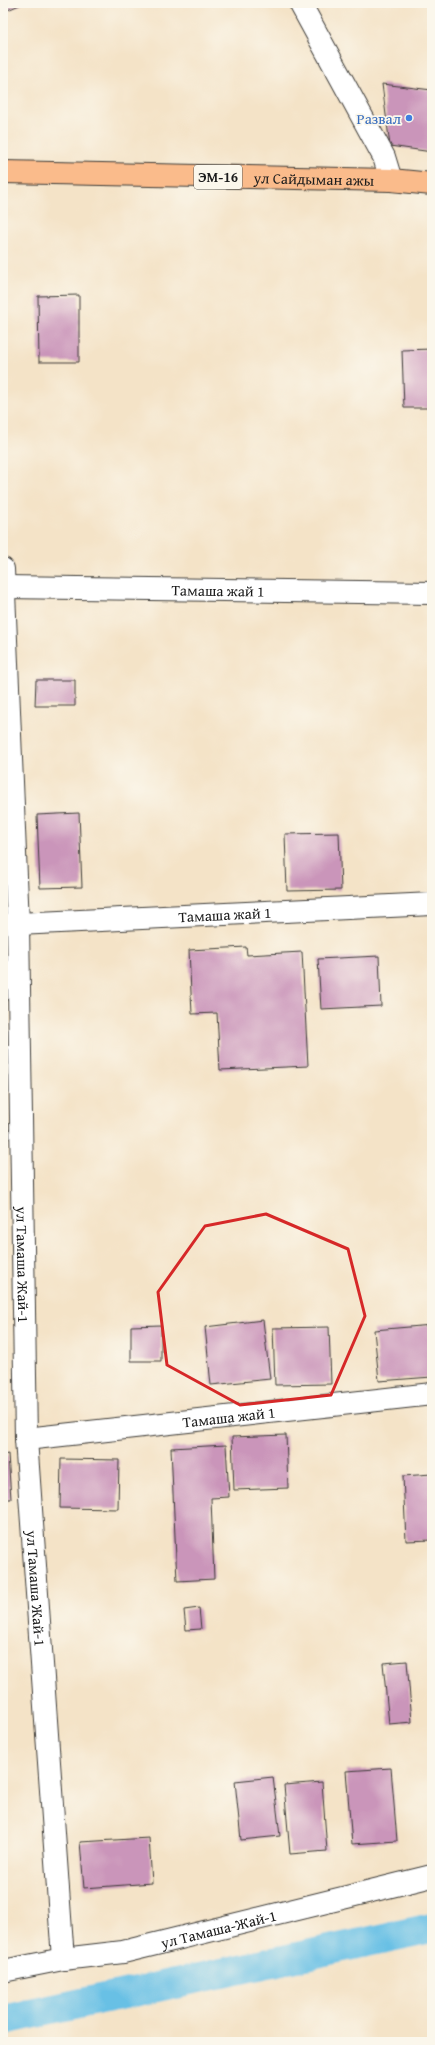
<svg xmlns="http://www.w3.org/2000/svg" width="435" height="2045" font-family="'Gentium Book Plus',serif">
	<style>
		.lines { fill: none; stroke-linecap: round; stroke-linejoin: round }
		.canal { stroke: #67c0e5; stroke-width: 30 }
		.building { fill: #ca95ba }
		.minor-casing { stroke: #3c3a36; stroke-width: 24 }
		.trunk-casing { stroke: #3c3a36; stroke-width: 24 }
		.minor { stroke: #fff; stroke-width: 22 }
		.trunk { stroke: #fabb8b; stroke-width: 22 }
		.marked { fill: none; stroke: #d62828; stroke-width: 3; stroke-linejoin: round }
		.shop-dot { fill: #3f7fe0; stroke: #fbf7ec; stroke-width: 1.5 }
		.labels { text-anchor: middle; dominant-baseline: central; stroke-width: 3.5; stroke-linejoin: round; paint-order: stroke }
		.shield { fill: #fbf7ec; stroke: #5f5e5a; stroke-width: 1 }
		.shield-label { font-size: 14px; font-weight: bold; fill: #1c1c1c }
		.shop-label { font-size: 15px; fill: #366cbe; stroke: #fbf7ec; text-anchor: end }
		.street-label { font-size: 15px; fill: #1c1c1c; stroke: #fbf7ec }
	</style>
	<rect width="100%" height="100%" fill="#fbf7ec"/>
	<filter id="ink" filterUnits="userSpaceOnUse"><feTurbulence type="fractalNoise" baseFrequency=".025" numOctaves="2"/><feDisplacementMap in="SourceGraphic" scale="8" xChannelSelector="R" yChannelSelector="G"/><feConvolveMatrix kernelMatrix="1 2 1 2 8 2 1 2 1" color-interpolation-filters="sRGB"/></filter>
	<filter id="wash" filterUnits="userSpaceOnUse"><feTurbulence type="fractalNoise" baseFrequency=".012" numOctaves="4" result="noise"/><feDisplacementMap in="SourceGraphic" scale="16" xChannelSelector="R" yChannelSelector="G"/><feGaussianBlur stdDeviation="0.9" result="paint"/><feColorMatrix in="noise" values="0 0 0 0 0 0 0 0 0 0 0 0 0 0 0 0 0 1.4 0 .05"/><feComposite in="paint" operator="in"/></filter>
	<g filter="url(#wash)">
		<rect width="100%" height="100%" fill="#f4e3c7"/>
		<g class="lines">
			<path class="canal" d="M3,2020L432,1928"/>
		</g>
		<g id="blocks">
			<path class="building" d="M3,3H24L3,12Z
				M382,84L432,90V152L390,146Z
				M79,295V362H39L38,296Z
				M432,349V408H404L402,350Z
				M36,680H75V706H35Z
				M79,813L82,887L40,888L37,815Z
				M339,833L341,890L287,891L285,834Z
				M246,947L247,955L302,952L308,1066L220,1070L217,1013L192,1014L189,950Z
				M379,956L381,1006L321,1009L318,959Z
				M263,1320L270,1379L211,1385L205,1327Z
				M161,1325V1361H131V1326Z
				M432,1325V1377L379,1381L374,1330Z
				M329,1327L331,1384L275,1385L273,1328Z
				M286,1435L288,1488L234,1490L232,1437Z
				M226,1445L229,1497L211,1498L214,1579L177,1581L171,1448Z
				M8,1454L11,1499H3V1455Z
				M61,1459L119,1460L118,1509L60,1508Z
				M432,1474V1540L406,1541L403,1476Z
				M199,1608L201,1629L186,1630L184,1610Z
				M407,1661L412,1722L389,1724L383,1663Z
				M391,1768L397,1841L352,1844L346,1771Z
				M273,1777L280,1836L241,1840L235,1781Z
				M322,1782L327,1851L290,1854L284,1785Z
				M149,1838L152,1883L84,1888L80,1842Z"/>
		</g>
	</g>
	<g filter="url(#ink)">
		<use href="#blocks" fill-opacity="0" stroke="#3c3a36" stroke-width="1"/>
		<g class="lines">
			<g class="minor-casing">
				<g id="minor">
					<path d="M300,3L384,157L391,180"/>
					<path id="s1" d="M3,569L18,924L26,1439L63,1959"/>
					<path id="s2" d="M4,587L432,593"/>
					<path id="s3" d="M18,924L432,904"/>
					<path id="s4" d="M26,1439L432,1394"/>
					<path id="s5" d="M3,1971L63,1959L123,1952L432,1876"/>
				</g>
			</g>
			<g class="trunk-casing">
				<g id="trunk">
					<path id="s6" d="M3,172L391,180L432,184"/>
				</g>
			</g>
			<use href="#minor" class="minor"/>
			<use href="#trunk" class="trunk"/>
		</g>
	</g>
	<path class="marked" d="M266,1214L348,1249L365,1316L331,1395L240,1405L167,1365L158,1292L205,1226Z"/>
	<circle class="shop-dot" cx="409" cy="118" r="4"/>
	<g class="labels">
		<rect class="shield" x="194" y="165" width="48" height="24" rx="3"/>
		<g class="shield-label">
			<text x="218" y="177">ЭМ-16</text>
		</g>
		<g class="shop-label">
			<text x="401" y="118">Развал</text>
		</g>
		<g class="street-label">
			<text stroke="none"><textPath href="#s6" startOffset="311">ул Сайдыман ажы</textPath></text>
			<text stroke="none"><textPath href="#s2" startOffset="214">Тамаша жай 1</textPath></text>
			<text stroke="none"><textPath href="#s3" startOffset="207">Тамаша жай 1</textPath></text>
			<text stroke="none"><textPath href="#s1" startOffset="696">ул Тамаша Жай-1</textPath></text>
			<text stroke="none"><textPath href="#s4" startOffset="204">Тамаша жай 1</textPath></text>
			<text stroke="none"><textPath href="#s1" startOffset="1020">ул Тамаша Жай-1</textPath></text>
			<text stroke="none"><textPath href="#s5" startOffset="220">ул Тамаша-Жай-1</textPath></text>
		</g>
	</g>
	<rect width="435" height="2045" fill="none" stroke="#fbf7ec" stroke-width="16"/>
</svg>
